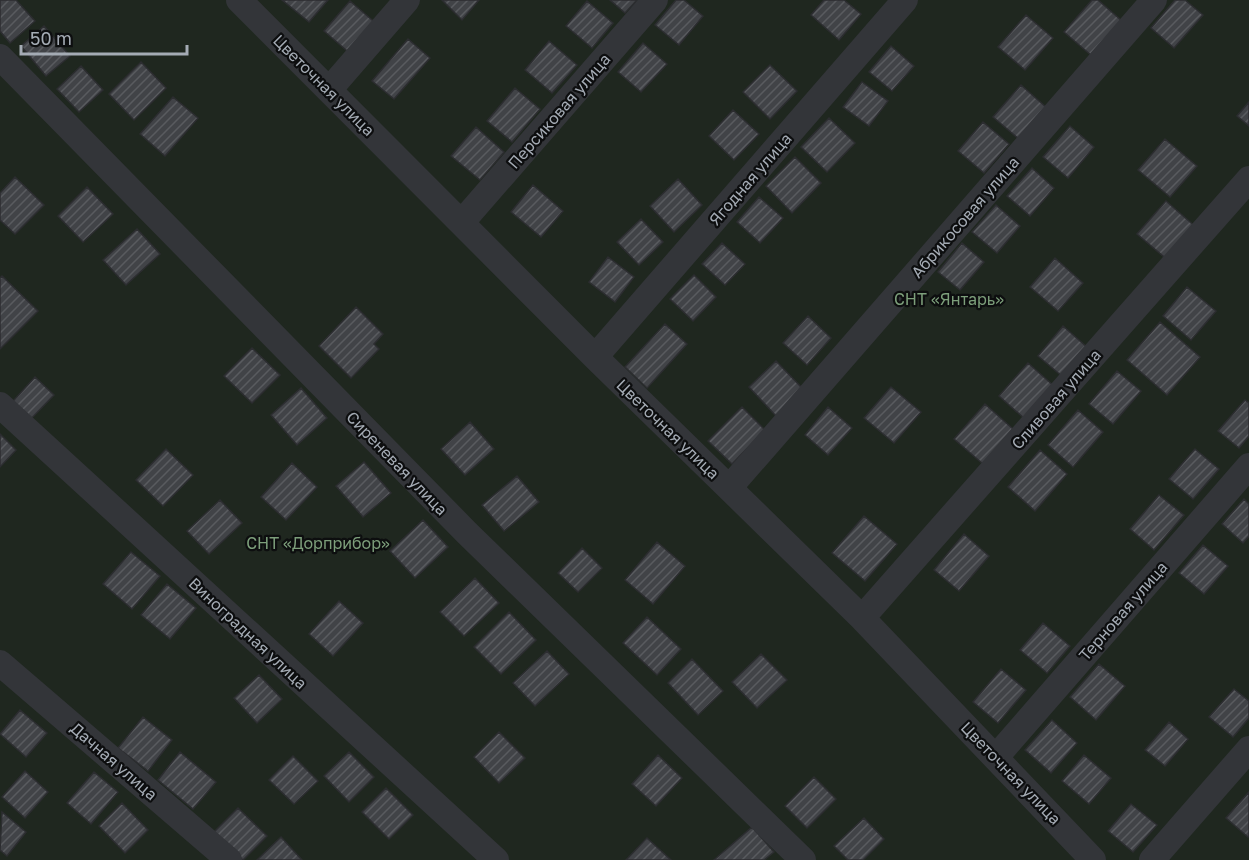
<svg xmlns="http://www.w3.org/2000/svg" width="1249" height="860" font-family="'Golos Text',sans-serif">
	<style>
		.garden { fill: #1f271f }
		.building { fill: url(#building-hatch); stroke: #2c2d30; stroke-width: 1.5 }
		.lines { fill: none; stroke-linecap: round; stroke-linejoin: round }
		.minor { stroke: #333539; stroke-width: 26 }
		.labels { text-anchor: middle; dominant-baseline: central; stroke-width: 4.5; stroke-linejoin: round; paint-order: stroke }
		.street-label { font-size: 16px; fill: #a4abb4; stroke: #0d0e0f }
		.park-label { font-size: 16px; fill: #7d9f7b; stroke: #0d0e0f }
	</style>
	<defs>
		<pattern id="building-hatch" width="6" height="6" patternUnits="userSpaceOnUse" patternTransform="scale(1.5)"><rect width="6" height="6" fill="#414347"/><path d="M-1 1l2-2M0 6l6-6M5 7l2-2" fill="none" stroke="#595b5f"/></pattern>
	</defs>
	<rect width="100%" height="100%" fill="#121314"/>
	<path class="garden" d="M0,0H1249V860H0Z"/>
	<path class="building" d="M0,0H16L35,21L10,43L0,31Z
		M282,0H328L309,22Z
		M442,0H479L462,20Z
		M610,0H637L625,13Z
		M676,0H684L703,16L679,45L655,25Z
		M824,0H844L861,14L839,40L811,15Z
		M1092,0H1098L1122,21L1092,56L1064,32Z
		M1175,0H1185L1203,15L1174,48L1151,28Z
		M350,1L379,26L353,56L324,31Z
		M587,1L613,23L592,48L566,26Z
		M1026,15L1053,38L1025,70L998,47Z
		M44,26L70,56L46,76L21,46Z
		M408,39L430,58L394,99L372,81Z
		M549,41L577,65L552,93L525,70Z
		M643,43L667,64L641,92L618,72Z
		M891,46L914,66L892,91L869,72Z
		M141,62L166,88L134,120L109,94Z
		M770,65L797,91L770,119L743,92Z
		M81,66L103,90L79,112L57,89Z
		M862,82L888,101L869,126L843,107Z
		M1021,85L1047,108L1020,140L993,117Z
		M515,88L540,109L512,142L487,121Z
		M173,97L198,118L165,156L140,134Z
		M1249,102V126L1237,116Z
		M733,110L759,134L734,160L709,136Z
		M829,118L855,143L827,172L801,147Z
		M983,122L1009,144L984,173L958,151Z
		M1070,126L1094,147L1068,178L1043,157Z
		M476,127L504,152L480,180L451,156Z
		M1165,139L1197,166L1170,197L1138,170Z
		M795,157L821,183L792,213L766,186Z
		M1032,168L1054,188L1030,216L1007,196Z
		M15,177L44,205L15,234L0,220V193Z
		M678,179L702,205L674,232L650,206Z
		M533,185L563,211L541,237L511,212Z
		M87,187L113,214L83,242L58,216Z
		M759,197L783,218L760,243L737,222Z
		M1166,201L1198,229L1170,262L1137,234Z
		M996,205L1020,226L997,253L972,232Z
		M641,219L663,242L639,265L617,242Z
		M137,229L160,254L126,285L103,260Z
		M722,243L745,264L725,285L702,264Z
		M962,243L984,262L960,290L938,272Z
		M608,257L634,277L615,302L589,282Z
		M1055,258L1083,283L1058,311L1030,287Z
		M694,275L716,297L693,321L670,299Z
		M2,276L38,311L0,349V278Z
		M1187,287L1216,311L1191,340L1163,316Z
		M356,307L383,334L374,344L379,349L351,378L319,346Z
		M808,316L831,338L807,365L783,343Z
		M1160,322L1200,357L1167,395L1127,360Z
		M665,324L687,344L647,388L625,367Z
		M1063,326L1088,348L1063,377L1038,356Z
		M252,348L280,375L252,403L224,376Z
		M776,361L803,389L776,416L749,387Z
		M1028,363L1055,387L1026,420L999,396Z
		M1117,371L1141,391L1113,424L1089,404Z
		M35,377L54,395L24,426L6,409Z
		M891,387L921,412L894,443L864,418Z
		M301,388L327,418L297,445L271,415Z
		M1245,400L1249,403V436L1239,448L1218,431Z
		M985,404L1013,429L983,464L954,439Z
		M742,407L765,430L732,464L708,441Z
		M828,407L852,428L828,455L805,435Z
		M1078,410L1103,432L1073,467L1048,445Z
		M470,422L494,449L465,475L441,449Z
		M0,434L16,450L0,467Z
		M166,449L193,475L163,506L136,480Z
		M1195,449L1219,469L1193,499L1169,479Z
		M1040,450L1067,474L1035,511L1008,487Z
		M364,462L391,493L363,517L336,486Z
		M292,463L317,487L286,520L261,497Z
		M517,476L539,502L504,531L482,505Z
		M1159,495L1184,515L1154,550L1130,529Z
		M1244,499L1249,504V536L1243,543L1222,524Z
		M220,500L242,523L209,554L187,531Z
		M864,516L897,544L865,581L832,553Z
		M423,520L448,547L415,578L390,551Z
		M964,534L989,556L959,591L934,570Z
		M657,542L685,566L653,604L625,580Z
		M1203,545L1228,566L1204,594L1179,573Z
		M582,548L602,568L578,592L558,573Z
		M131,552L160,576L132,609L103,584Z
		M475,578L499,603L464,636L440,612Z
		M167,584L196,608L170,639L141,615Z
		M339,601L363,623L333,656L309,634Z
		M509,612L536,640L501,674L474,647Z
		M647,617L681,649L657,675L623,643Z
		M1043,623L1070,646L1047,673L1020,650Z
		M547,651L569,674L535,706L513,683Z
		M761,654L787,680L757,708L732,682Z
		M692,659L723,691L698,715L668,683Z
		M1099,664L1125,686L1096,720L1070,697Z
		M1001,669L1026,690L998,723L973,702Z
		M259,675L282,699L257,723L234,698Z
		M1234,689L1249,701V718L1233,737L1209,717Z
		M20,710L47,733L26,757L0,734Z
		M143,717L172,740L148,771L118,748Z
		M1052,720L1077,743L1051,773L1025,750Z
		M1169,722L1188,739L1165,766L1145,750Z
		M499,732L525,758L499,783L474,757Z
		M180,752L216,782L193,809L158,780Z
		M349,752L374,777L349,802L324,776Z
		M658,755L682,778L656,806L632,784Z
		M1084,755L1111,778L1089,804L1062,781Z
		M293,756L318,781L294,804L269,780Z
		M25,771L48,792L25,818L2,797Z
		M94,772L118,792L91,824L67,803Z
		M814,777L836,799L807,828L785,806Z
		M386,788L413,815L389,839L362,812Z
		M1249,792V836L1248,837L1226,818Z
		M122,803L148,830L125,853L99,826Z
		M1131,804L1157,825L1133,852L1108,831Z
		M238,808L267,836L243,860L213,833Z
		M2,812L26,832L7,856L0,850Z
		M864,818L884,839L863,860H848L834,846Z
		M752,827L774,852L764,860H714Z
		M281,837L302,860H257Z
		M647,838L671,860H626Z"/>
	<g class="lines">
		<path class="minor" d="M239,0L595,357L862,618L1093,860
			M0,57L467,533L803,860
			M329,90L407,0
			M462,222L655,0
			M595,357L905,0
			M0,405L496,860
			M729,488L1154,0
			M862,618L1249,179
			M0,663L229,860
			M996,757L1249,466
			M1152,860L1249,749"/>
	</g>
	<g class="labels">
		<g class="street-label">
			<text transform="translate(324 85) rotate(45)">Цветочная улица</text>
			<text transform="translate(559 111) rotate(-49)">Персиковая улица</text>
			<text transform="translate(750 179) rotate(-49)">Ягодная улица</text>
			<text transform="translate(965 217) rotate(-49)">Абрикосовая улица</text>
			<text transform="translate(1056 399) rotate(-49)">Сливовая улица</text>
			<text transform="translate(668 429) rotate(44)">Цветочная улица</text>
			<text transform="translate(397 463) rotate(46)">Сиреневая улица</text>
			<text transform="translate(1123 611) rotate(-49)">Терновая улица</text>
			<text transform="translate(248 633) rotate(43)">Виноградная улица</text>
			<text transform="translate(114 761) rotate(41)">Дачная улица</text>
			<text transform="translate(1011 773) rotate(46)">Цветочная улица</text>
		</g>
		<g class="park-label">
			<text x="949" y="299">СНТ «Янтарь»</text>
			<text x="318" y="543">СНТ «Дорприбор»</text>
		</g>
	</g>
	<path d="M21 45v9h166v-9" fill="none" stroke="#a4abb4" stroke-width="3"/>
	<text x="30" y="45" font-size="18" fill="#a4abb4" stroke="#0d0e0f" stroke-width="4.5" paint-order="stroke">50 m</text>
</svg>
